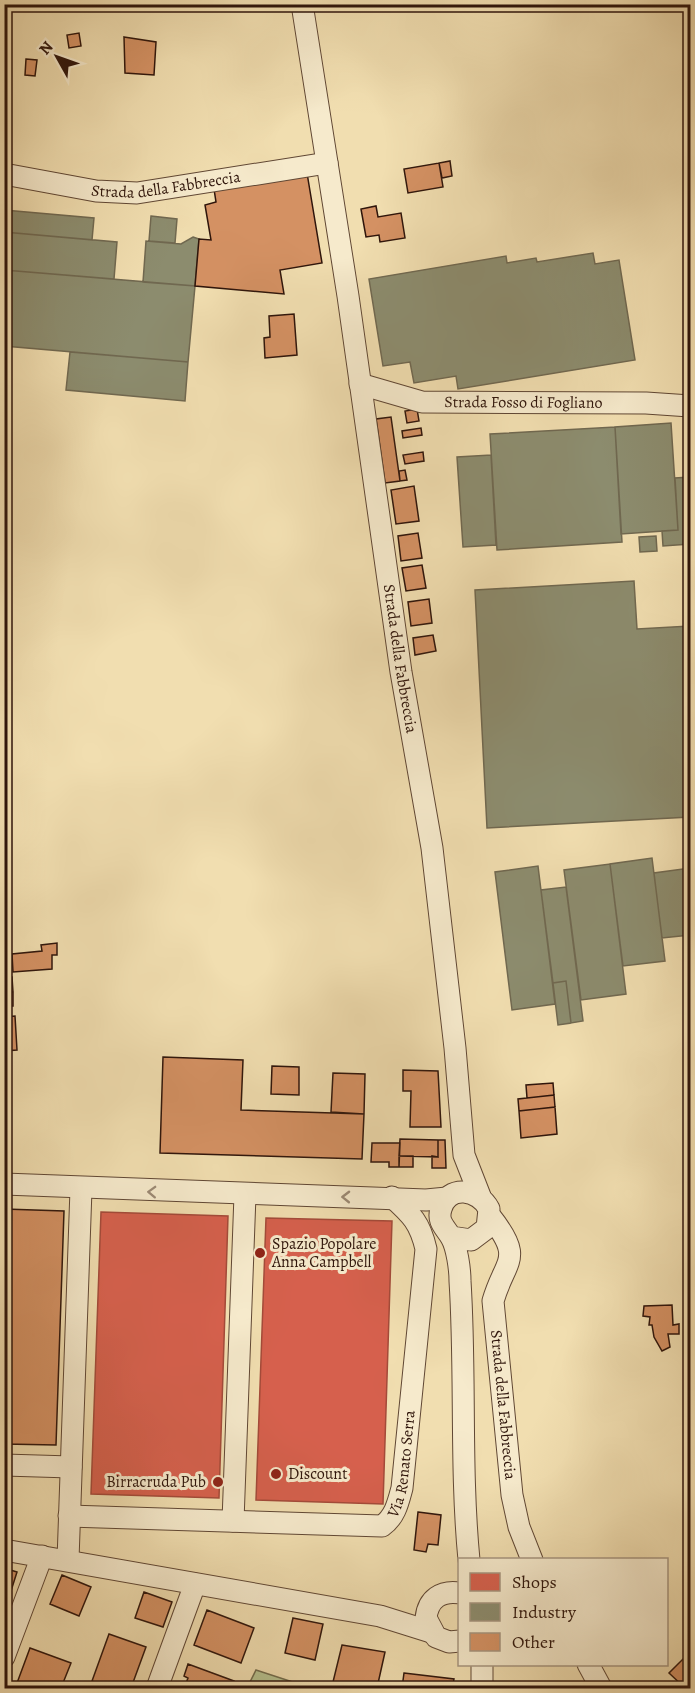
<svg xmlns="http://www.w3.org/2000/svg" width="695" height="1693" font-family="Alegreya,serif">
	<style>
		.green { fill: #b6c28e; stroke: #726c4c; stroke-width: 1.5 }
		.shops { fill: #d6604d; stroke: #a44a39; stroke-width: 1.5 }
		.industry { fill: #8c8c6e; stroke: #706850; stroke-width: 1.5 }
		.building { fill: #d49163; stroke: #2f150b; stroke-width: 1.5 }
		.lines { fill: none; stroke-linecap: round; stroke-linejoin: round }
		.minor-casing { stroke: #604734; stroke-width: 23 }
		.minor { stroke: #f6eacc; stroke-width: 21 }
		.oneway { stroke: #9c8a75 }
		.poi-dot { fill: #8f2418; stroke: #f6eacc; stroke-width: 2 }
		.labels { text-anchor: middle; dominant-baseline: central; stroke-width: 6; stroke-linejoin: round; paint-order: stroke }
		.street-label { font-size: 16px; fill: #2f150b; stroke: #f6eacc }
		.poi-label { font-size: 16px; fill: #2f150b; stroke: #f6eacc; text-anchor: start }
	</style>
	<rect width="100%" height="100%" fill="#f1deb0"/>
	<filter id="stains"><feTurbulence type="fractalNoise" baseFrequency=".00333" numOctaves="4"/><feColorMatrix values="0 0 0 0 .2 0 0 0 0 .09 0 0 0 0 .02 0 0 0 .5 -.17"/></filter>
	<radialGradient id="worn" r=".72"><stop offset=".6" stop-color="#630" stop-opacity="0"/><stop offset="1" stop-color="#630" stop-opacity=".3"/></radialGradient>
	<path class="green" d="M256,1670L311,1688H247Z"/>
	<path class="shops" d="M101,1212L228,1216L219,1498L91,1494Z
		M266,1218L392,1221L383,1504L256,1500Z"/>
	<path class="industry" d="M4,210L94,218L92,240L4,232Z
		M151,216L177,219L175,243L149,241Z
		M4,232L117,242L114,279L4,270Z
		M193,237L199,239L195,286L143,282L146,241L181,244Z
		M593,253L595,264L619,260L635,360L458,389L456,376L414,383L410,362L383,366L369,279L506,256L507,263L536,258L537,262Z
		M4,270L195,286L188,362L4,346Z
		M70,352L188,362L185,401L66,390Z
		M671,423L678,530L621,534L615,427Z
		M615,427L622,542L497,550L490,434Z
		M491,455L496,545L463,547L457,457Z
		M690,477V544L663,546L662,531L678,530L675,478Z
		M656,536L657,551L640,552L639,537Z
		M634,581L637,629L690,626V817L487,828L475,590Z
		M652,858L665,961L623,966L610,864Z
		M610,864L626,994L581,1000L564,870Z
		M538,866L555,1004L512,1010L495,872Z
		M690,868V935L662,938L654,873Z
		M566,887L583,1021L571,1023L566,981L553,983L541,890Z
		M566,981L571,1023L558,1025L553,983Z"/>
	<path class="building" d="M79,33L81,46L69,48L67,35Z
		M124,37L156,42L154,75L125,73Z
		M26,59L37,60L35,76L25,75Z
		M450,161L452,176L442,178L439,163Z
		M439,163L443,187L408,193L404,169Z
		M307,173L322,263L280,270L284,294L195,286L199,239L211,240L205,205L216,202L214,189Z
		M376,206L378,217L401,213L405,238L380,242L379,235L366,237L361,209Z
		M294,314L297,355L265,358L264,338L270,337L269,316Z
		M417,409L419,421L407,423L405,411Z
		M391,417L400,481L385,483L376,419Z
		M421,428L422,435L403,438L402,431Z
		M423,452L424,461L405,464L403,455Z
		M405,470L407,480L400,481L399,471Z
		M414,486L419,521L396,524L391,490Z
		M418,533L422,558L401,561L398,536Z
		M422,565L426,588L406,591L402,568Z
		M429,599L432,623L411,626L408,602Z
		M433,635L436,651L415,655L413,638Z
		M57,943V955H52V969L13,972L12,954L42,951L41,945Z
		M4,977H12L13,992H4Z
		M4,992H13V1006H4Z
		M15,1016L17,1050L4,1051V1017Z
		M163,1057L243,1060L241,1110L364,1114L362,1159L160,1153Z
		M272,1066L299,1067V1095L271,1094Z
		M403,1070L438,1071L441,1127H410L411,1091H403Z
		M333,1073L365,1074L364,1114L331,1112Z
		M553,1083L554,1095L527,1098L526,1085Z
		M554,1095L555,1107L519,1111L518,1099Z
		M555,1107L557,1134L521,1138L519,1111Z
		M400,1139L438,1140V1157L399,1156Z
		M438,1140H445L446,1168H432V1156L438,1157Z
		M372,1143H400L399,1167H389V1162H371Z
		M399,1156H413V1167H399Z
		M4,1209L64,1211L56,1445L4,1444Z
		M672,1305L673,1325L679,1324V1334H668L670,1347L662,1351L654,1337L652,1325H649L650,1317L643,1316L644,1306Z
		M418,1512L441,1515L438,1545L428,1544L426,1552L414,1550Z
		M4,1568L17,1572L4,1613Z
		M62,1575L91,1587L79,1616L50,1604Z
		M144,1592L172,1602L163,1627L135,1618Z
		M207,1610L254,1628L241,1663L194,1645Z
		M293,1618L323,1624L315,1660L285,1653Z
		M109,1634L146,1647L131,1688H111L92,1681Z
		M342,1645L385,1652L377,1688L332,1686Z
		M30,1648L71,1663L61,1688H32L17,1683Z
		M684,1658L690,1665V1682L685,1688L669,1673Z
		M188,1664L234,1681L231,1688H184L188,1678L184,1676Z
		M404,1673L454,1679L452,1688H402Z"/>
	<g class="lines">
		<g class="minor-casing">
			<g id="minor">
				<path id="s1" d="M302,4L348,296L401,672L432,848L455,1048L464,1155L480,1196"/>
				<path id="s2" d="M4,174L96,191L137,193L327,163"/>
				<path id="s3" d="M360,384L422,402L646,403L690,406"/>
				<path d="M4,1184L426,1200L447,1198"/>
				<path id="s4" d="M490,1216C525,1260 505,1259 493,1301L512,1495L519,1527L532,1560"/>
				<path d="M451,1237L471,1240L487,1228L489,1209C479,1189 448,1184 441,1209C437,1222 445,1227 451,1237C457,1247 460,1269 460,1281C466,1374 460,1467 469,1560"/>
				<path d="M4,1465L71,1467"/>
				<path id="s5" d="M69,1516L382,1526C395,1517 398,1503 402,1488L426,1249C420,1223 412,1215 392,1197"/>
				<path d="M233,1521L245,1195"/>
				<path d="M4,1550L380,1616L431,1632"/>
				<path d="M68,1560L81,1189"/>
				<path d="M460,1593C441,1590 428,1599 426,1618L436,1637L449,1642L460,1641"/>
				<path d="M4,1657L42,1556"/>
				<path d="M482,1664V1688"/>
				<path d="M588,1664L601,1688"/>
				<path d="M157,1688L195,1584"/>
			</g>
		</g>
		<use href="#minor" class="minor"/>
	</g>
	<defs><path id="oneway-chevron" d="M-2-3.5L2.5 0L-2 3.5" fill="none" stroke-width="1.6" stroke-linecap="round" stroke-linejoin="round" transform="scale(1.5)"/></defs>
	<g class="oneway">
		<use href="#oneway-chevron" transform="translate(152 1192) rotate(-178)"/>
		<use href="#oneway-chevron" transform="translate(346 1197) rotate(-179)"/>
	</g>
	<g class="poi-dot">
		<circle cx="260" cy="1253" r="6"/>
		<circle cx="276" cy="1474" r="6"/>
		<circle cx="218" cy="1482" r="6"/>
	</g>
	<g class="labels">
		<g class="street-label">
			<text stroke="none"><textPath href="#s2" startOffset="164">Strada della Fabbreccia</textPath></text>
			<text stroke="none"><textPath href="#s3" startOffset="166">Strada Fosso di Fogliano</textPath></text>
			<text stroke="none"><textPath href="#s1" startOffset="662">Strada della Fabbreccia</textPath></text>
			<text stroke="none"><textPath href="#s4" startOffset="198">Strada della Fabbreccia</textPath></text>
			<text stroke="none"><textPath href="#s5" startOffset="381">Via Renato Serra</textPath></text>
		</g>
		<g class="poi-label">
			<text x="272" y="1244">Spazio Popolare<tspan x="272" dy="18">Anna Campbell</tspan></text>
			<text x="288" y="1474">Discount</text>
			<text x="206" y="1482" text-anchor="end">Birracruda Pub</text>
		</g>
	</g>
	<rect width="695" height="1693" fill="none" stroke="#f1deb0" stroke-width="24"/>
	<rect x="6" y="6" width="683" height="1681" fill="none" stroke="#2f150b" stroke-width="3"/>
	<rect x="12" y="12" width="671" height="1669" fill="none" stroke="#2f150b" stroke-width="1.5"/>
	<rect x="458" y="1558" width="210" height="108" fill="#f6eacc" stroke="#a6957f" stroke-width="1.5"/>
	<rect x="470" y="1573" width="30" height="18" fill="#d6604d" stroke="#a6957f" stroke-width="1.5"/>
	<text x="512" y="1588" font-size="18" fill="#2f150b">Shops</text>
	<rect x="470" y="1603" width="30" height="18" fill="#8c8c6e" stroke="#a6957f" stroke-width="1.5"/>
	<text x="512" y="1618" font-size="18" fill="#2f150b">Industry</text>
	<rect x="470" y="1633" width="30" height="18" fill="#d49163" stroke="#a6957f" stroke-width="1.5"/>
	<text x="512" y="1648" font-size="18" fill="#2f150b">Other</text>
	<g transform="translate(57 57) rotate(310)" stroke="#f6eacc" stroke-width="4.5" paint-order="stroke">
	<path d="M0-4.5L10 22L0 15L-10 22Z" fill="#2f150b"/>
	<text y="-9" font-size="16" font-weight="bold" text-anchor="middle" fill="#2f150b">N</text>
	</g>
	<rect width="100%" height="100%" filter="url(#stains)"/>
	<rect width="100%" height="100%" fill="url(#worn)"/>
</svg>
